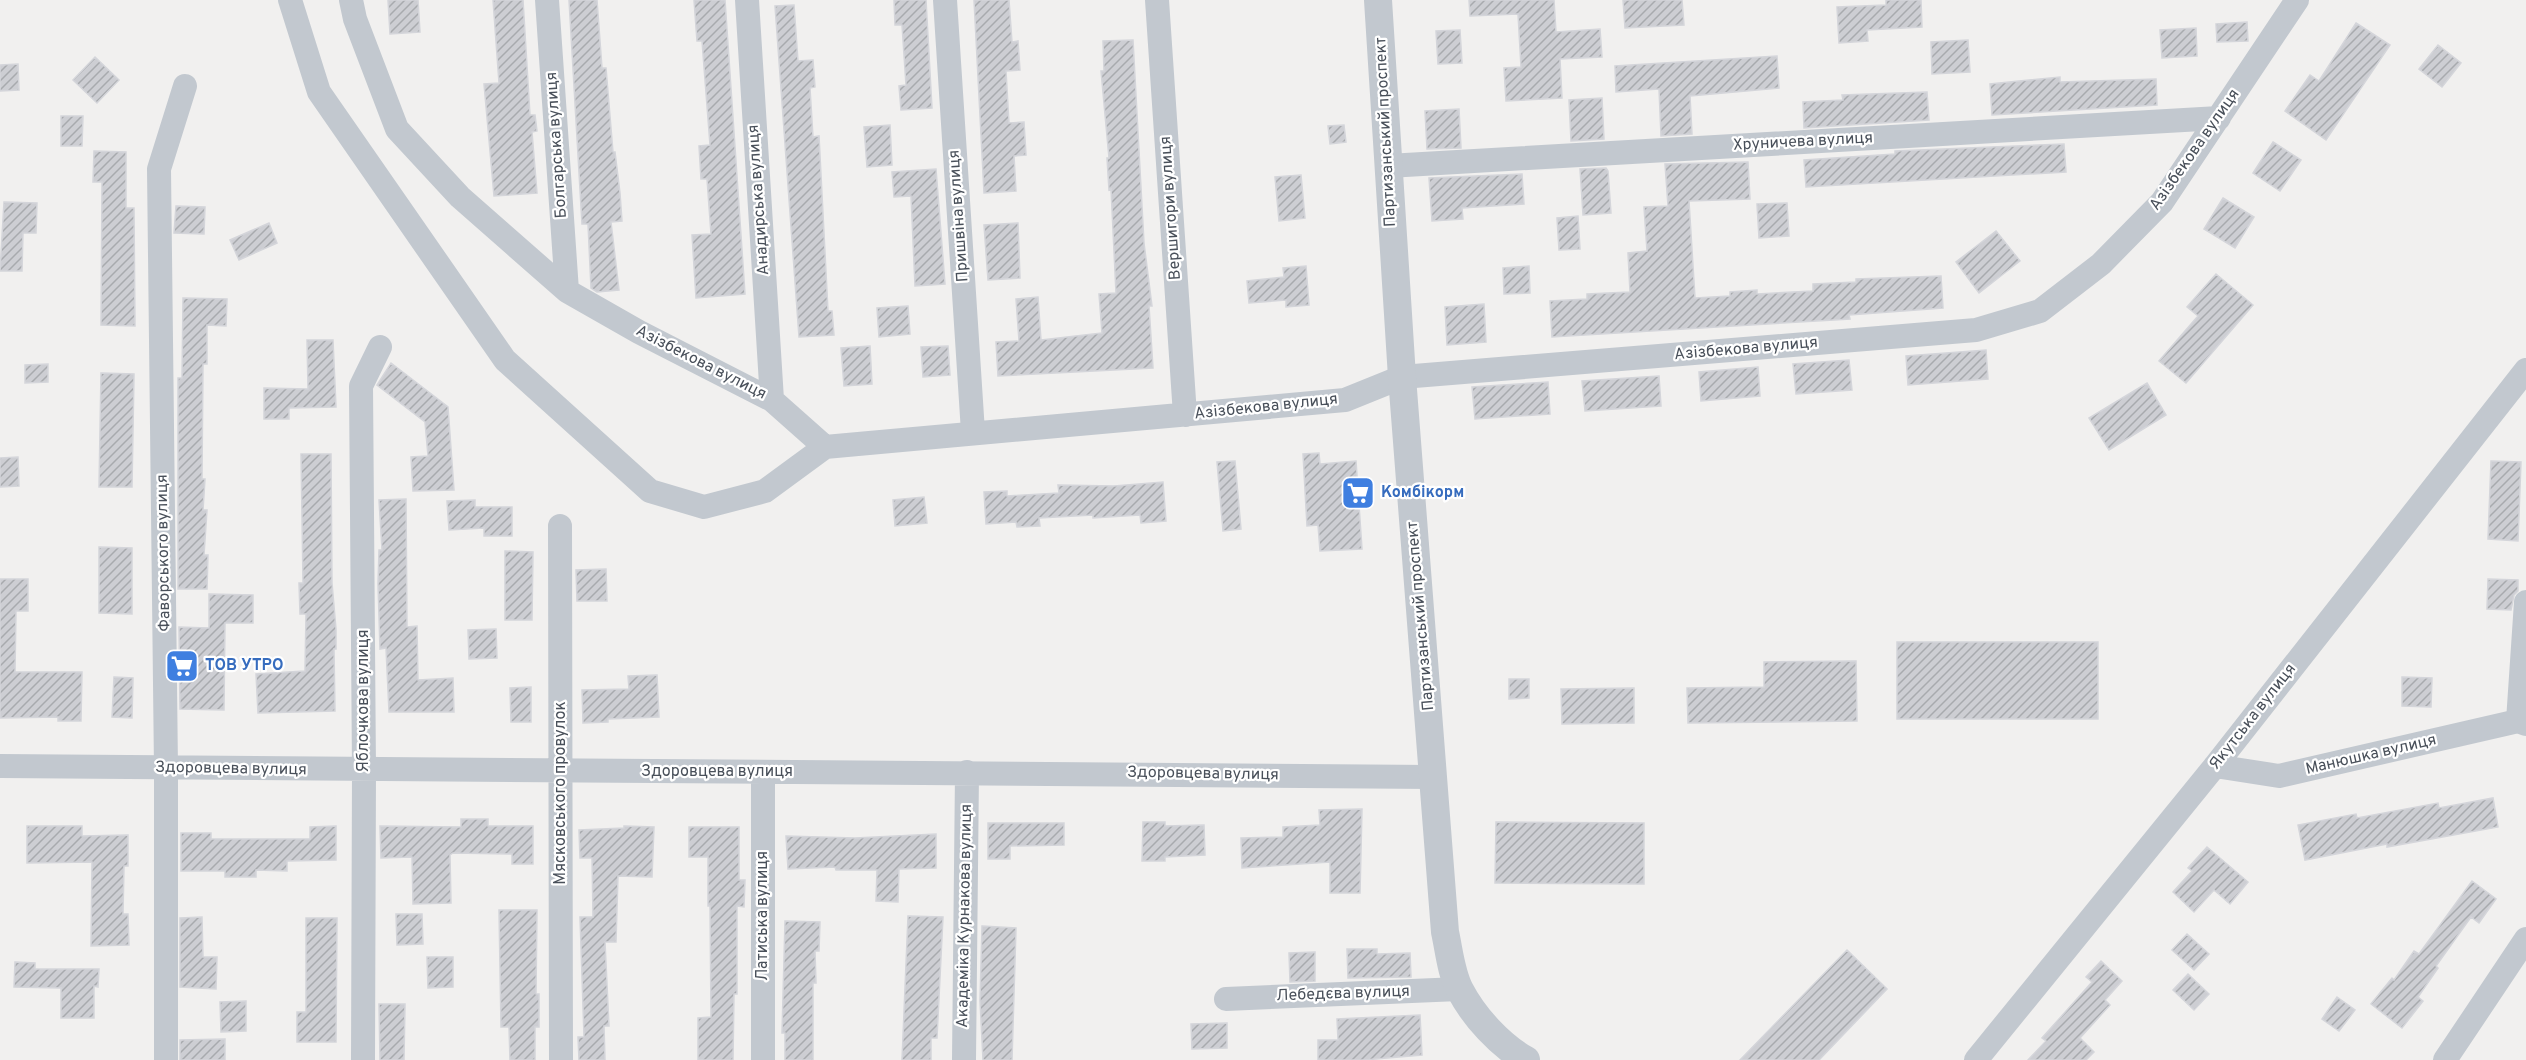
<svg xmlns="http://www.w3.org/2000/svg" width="2526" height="1060" font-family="Overpass,sans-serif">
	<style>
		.building { fill: url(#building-hatch); stroke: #d4d5da; stroke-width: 1.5 }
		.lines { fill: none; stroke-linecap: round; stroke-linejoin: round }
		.minor { stroke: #c2c8cf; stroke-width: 24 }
		.tertiary { stroke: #c2c8cf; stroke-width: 28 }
		.labels { text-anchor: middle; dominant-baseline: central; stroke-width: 4.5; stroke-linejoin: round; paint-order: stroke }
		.street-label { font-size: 16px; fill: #49505a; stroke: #fff }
		.shop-label { font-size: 16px; font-weight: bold; fill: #366cbe; stroke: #fff; text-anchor: start }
	</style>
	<defs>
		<pattern id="building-hatch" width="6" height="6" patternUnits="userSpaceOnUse" patternTransform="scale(1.5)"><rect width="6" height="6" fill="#cdced3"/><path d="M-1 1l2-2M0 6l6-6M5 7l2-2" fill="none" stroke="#a8aaae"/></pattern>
	</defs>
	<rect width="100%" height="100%" fill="#f1f0ef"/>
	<path class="building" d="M388,0H418L420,32L390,34Z
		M493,0H523L530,115H535L537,131L532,132L537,193L494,196L484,84L499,83Z
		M569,0H597L602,68H606L613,152H615L620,193L622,221L611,222L619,290L597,292L591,288L588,224H582Z
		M694,0H725L745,294L696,298L692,235L711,234L707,179H701L699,146L710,145L702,41H697Z
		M894,0H926L932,108L901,110L899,86L906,85L902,25H895Z
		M974,0H1009L1012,42L1018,41L1020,70L1006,71L1009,123L1024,122L1026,155L1014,156L1016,191L984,193Z
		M1469,0H1554L1556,32L1600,29L1602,57L1560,59L1562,98L1506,101L1504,68L1521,67L1518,14L1470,16Z
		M1623,0H1682L1684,25L1625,28Z
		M1886,0H1921L1922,27L1867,30L1868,41L1839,43L1837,7L1886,5Z
		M794,5L798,61L813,60L815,87L810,88L813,137L819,136L828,311H832L834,335L799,337L775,6Z
		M2247,22L2248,41L2217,42L2216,24Z
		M2356,23L2390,45L2326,140L2285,111L2310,75L2319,81Z
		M2196,28L2197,56L2162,58L2160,30Z
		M1460,30L1462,63L1438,64L1436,31Z
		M1133,40L1144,243L1152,306H1149L1153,368L998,376L996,342L1019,341L1016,299L1038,297L1041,340L1102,333L1099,294L1116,293L1111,189L1109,190L1107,158H1109L1101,71H1104L1103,41Z
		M1968,40L1970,72L1932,74L1931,42Z
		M2438,45L2461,63L2442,87L2419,69Z
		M1777,56L1779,88L1690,96L1692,134L1661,136L1659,89L1616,92L1615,66Z
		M95,57L119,80L97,103L73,80Z
		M18,64L19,90L0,91V65Z
		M2060,77V82L2156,79L2157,105L1992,115L1990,84Z
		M1927,92L1929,120L1804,128L1803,102L1843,100L1842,95Z
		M1602,98L1604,139L1571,141L1569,100Z
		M1459,109L1461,148L1427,149L1425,111Z
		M61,116H83L82,146H61Z
		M890,125L892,165L867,167L864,127Z
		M1344,125L1346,142L1330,144L1328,126Z
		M2273,142L2301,160L2280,191L2253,173Z
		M2064,144L2066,172L1806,187L1804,160L1895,154V151Z
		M94,151L126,152V208H134L135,326L101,325L102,182H93Z
		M1748,162L1750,199L1689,201L1695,298L1730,296V292L1757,290V294L1813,291V284L1856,282V279L1941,276L1943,308L1849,315L1850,319L1552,337L1550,301L1587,299V294L1630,292L1628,253L1647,251L1644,207L1668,206L1665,164Z
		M1606,168L1608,171L1611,213L1583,215L1580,169Z
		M936,169L945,284L915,286L911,196L894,197L892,172Z
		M1522,174L1524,204L1462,208L1463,219L1432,221L1429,178Z
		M1301,175L1305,218L1279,221L1275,177Z
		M2223,198L2254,217L2235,248L2204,229Z
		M4,202L37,203L36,233H23L22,271H0Z
		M1787,203L1789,236L1759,238L1757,204Z
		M176,206L205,207L204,234L174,233Z
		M1578,216L1580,249L1559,250L1557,218Z
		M269,223L277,243L239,260L230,240Z
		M1018,223L1020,278L988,280L984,225Z
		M1996,231L2020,261L1979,293L1956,262Z
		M1306,266L1309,305L1286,307V300L1249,303L1247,281L1284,277L1283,268Z
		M1529,266L1530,293L1504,294L1503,268Z
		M2216,274L2253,305L2186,383L2159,361L2198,316L2187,307Z
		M183,298L227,299L226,326L207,325V364H203L202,479H205L203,510H207L204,555H208L207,589H178V378H182Z
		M1484,304L1486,342L1447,345L1445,307Z
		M908,306L910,334L879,337L877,308Z
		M307,340H333L336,407L289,408V419H264V388L308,389Z
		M870,346L872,384L844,386L841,348Z
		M948,346L950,375L923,377L921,347Z
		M1986,350L1988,379L1908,385L1906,356Z
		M1849,360L1852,390L1796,394L1793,364Z
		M391,363L448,407L454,490L413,491L411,457L428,456L425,422L377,385Z
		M48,364V382L25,383V365Z
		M1758,367L1760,396L1701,401L1699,372Z
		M101,373L134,374L132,487H99Z
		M1659,376L1661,406L1585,411L1582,381Z
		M1548,382L1550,414L1475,419L1472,387Z
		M2147,383L2166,415L2109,450L2089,418Z
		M1319,453L1320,464L1356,461L1362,549L1320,551L1318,525L1307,526L1303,454Z
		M301,454H331L332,583L336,629V649H334L335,711L258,713L256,674L305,671L306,614H300L299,583H303Z
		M18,457L19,486L0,487V458Z
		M1235,461L1241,529L1223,531L1217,462Z
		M2491,461L2521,462L2518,541L2488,539Z
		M1163,482L1166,521L1141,523L1140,515L1093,518V515L1039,518L1040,526L1017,527L1016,522L986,524L984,492L1007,491V496L1059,493L1058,485L1114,486Z
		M924,497L927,523L895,526L893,500Z
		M406,499L407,627L417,626L418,680L453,678L454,712H389L386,648L380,649L378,584L379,550H382L379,500Z
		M475,500V507H512V536H484V528L449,530L447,501Z
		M99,547L132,548V614L99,613Z
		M505,551L533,552L532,620H505Z
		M606,569L607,601H577L576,570Z
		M0,579H28V611H16L15,672H82L81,721H58V717L0,718Z
		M2488,579L2518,580V591L2514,595L2511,610L2487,609Z
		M209,594L253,595V623H225L224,710L180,709L179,627L209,628Z
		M496,629L497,658L469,659L468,630Z
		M1897,642H2098V719H1897Z
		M1856,661L1857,721L1688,723L1687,688L1764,687V662Z
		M657,675L659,717L608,719V722L583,723L582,690L629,689L628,676Z
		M114,677L133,678L132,718L112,717Z
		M2402,677L2432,678L2431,707L2402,706Z
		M1509,679H1529V698L1509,699Z
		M531,687V722H511L510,688Z
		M1634,688V723L1562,724L1561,689Z
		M2493,798L2498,827L2387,847V844L2305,860L2298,825L2356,814L2357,818L2438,803L2439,808Z
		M1362,809L1360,893H1330V862L1242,868L1241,838L1283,837V827L1320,825L1319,810Z
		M461,819H488V826H533V864H512V854L453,853L450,855L451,903L413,904L412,857L381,858L380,826L461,827Z
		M1143,822H1165V826L1204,825L1205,855L1165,857V861H1142Z
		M1496,822L1644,823V884L1495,883Z
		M988,823H1064V845L1010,846V859H988Z
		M27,826H82V836L128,835V866H124L123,914H128L129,945L91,946L92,862L27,863Z
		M336,826V860L287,861V871L256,870V877H225V871H181V833H211V839H310V827Z
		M624,826L654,827L652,877L618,876L616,942H605L609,1026H604L605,1060H579L578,1037H584L580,917H593L592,858H580L579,830L624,828Z
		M689,827H739V880H745L744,907L737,906V994H734L733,1060H698V1018L711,1017L710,906H708V857H689Z
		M936,834V868L899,869L898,902L876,901L877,870H836L835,867L788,869L786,836L855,838Z
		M2207,847L2248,882L2230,904L2214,890L2194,912L2173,892L2192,871L2188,868Z
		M2472,881L2496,899L2479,923L2471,917L2436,966L2438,968L2418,997L2423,1001L2402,1028L2371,1004L2392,978L2394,980L2414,951L2419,954Z
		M499,910H537L536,994H539V1027H535V1060H510L509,1027H501Z
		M396,914H422L423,944L397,945Z
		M908,916L943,917L937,1038H931V1060H902Z
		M202,917L203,957H217L216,989L180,987V918Z
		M306,918H337L336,1042H297V1012H306Z
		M785,921L820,922L819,951H815L816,983H813V1060H785V1033H782Z
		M982,926L1016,928L1012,1060H983L980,1001Z
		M2187,934L2209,954L2194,970L2172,950Z
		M1347,949H1377V954L1410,953L1411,977L1348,978Z
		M1847,950L1887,989L1819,1060H1740Z
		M1315,952V981L1290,982L1289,953Z
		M427,957H453V987L428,988Z
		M2101,961L2122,981L2105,1000L2110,1005L2080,1038L2094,1052L2086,1060H2028L2046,1041L2042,1038L2092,982L2086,977Z
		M15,962L35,963V969H99L98,987L94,986V1018H61V988L14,987Z
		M2188,974L2209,994L2194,1010L2173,990Z
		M2337,997L2355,1010L2339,1031L2322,1019Z
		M246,1001V1031L221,1032L220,1002Z
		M379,1004H405L404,1060H380Z
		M1420,1015L1422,1055L1364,1060H1318V1040H1338L1337,1019Z
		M1227,1023V1048L1192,1049L1191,1024Z
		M225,1039V1060H180V1040Z"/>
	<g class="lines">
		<path class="minor" d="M290,0L319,92L505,360L650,491L704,507L765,491L825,447
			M351,0L355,19L397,129L460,197L567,291L639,332L772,400L825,447L1345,400L1402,377L1976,330L2040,311L2101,264L2162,202L2297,0
			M547,0L567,291
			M747,0L772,400
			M945,0L973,432
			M1157,0L1185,415
			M1388,166L2219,118
			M560,526L561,1060
			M2518,721L2526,602
			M0,766C478,773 956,772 1433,777
			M2215,766L2279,776L2518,721L2526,724
			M763,772V1060
			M1226,999L1459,989
			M166,1060V769L159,169L185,86
			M363,1060L364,771L361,386L380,347
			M964,1060L967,772
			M1976,1060L2215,766L2526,370
			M2445,1060L2526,939"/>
		<path class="tertiary" d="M1378,0L1402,377L1445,932C1449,950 1451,973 1460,990C1474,1017 1500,1045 1526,1060"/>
	</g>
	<defs>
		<g id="supermarket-square" transform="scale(1.725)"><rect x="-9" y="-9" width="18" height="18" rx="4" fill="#3f7fe0" stroke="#fff"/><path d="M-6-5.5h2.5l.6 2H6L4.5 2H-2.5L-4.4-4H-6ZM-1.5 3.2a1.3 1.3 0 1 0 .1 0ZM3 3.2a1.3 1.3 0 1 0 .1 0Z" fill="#fff"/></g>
	</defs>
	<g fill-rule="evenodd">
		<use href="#supermarket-square" x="1358" y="493"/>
		<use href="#supermarket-square" x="182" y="666"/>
	</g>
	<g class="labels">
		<g class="street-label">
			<text transform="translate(1386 132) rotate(-93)">Партизанський проспект</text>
			<text transform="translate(1803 142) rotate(-3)">Хруничева вулиця</text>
			<text transform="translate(557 145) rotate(-94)">Болгарська вулиця</text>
			<text transform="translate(2195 150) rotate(-55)">Азізбекова вулиця</text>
			<text transform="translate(759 200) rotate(-94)">Анадирська вулиця</text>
			<text transform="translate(1171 208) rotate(-94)">Вершигори вулиця</text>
			<text transform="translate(959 216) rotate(-94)">Пришвіна вулиця</text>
			<text transform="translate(1746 349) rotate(-5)">Азізбекова вулиця</text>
			<text transform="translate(701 363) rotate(27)">Азізбекова вулиця</text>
			<text transform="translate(1266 407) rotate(-6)">Азізбекова вулиця</text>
			<text transform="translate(164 553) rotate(-91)">Фаворського вулиця</text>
			<text transform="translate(1421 616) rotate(-95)">Партизанський проспект</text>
			<text transform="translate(364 701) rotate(-90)">Яблочкова вулиця</text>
			<text transform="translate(2253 717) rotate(-52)">Якутська вулиця</text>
			<text transform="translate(2371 755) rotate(-13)">Манюшка вулиця</text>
			<text transform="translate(231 769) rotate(1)">Здоровцева вулиця</text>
			<text x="717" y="772">Здоровцева вулиця</text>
			<text transform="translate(1203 774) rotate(1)">Здоровцева вулиця</text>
			<text transform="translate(561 793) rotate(-90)">Мясковського провулок</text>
			<text transform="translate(763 916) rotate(-90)">Латиська вулиця</text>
			<text transform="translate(965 916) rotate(-89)">Академіка Курнакова вулиця</text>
			<text transform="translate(1343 994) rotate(-2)">Лебедєва вулиця</text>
		</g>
		<g class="shop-label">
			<text x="1381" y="493">Комбікорм</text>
			<text x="205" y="666">ТОВ УТРО</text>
		</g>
	</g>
</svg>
